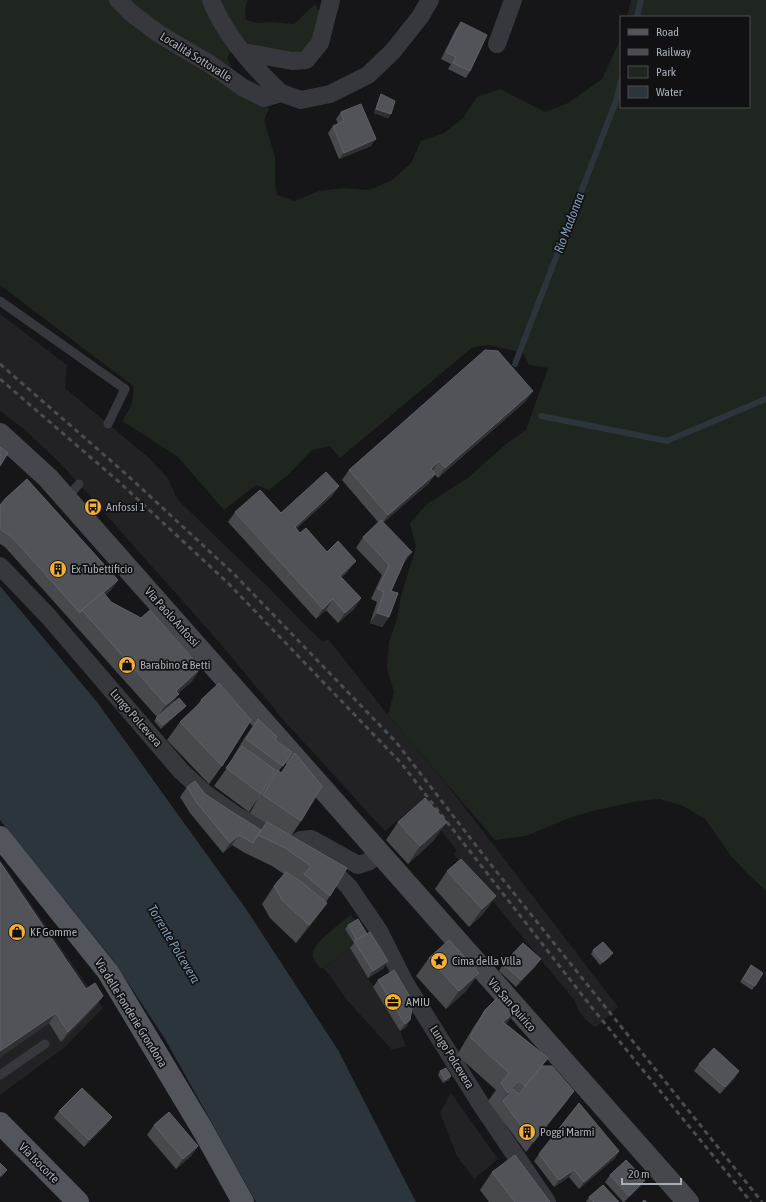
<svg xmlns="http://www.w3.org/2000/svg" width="766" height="1202" font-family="'Asap Condensed',sans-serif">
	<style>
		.built { fill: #222225 }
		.green { fill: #1e261f }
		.water { fill: #2c353c }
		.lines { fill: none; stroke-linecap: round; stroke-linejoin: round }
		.stream { stroke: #2c353c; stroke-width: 6 }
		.lane { stroke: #37383d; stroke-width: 9 }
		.street { stroke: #37383d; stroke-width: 18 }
		.secondary { stroke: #45474d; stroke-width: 22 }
		.primary { stroke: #53555c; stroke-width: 22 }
		.rail { stroke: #4a4c52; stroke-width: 3; stroke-dasharray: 5 4; stroke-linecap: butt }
		.wall { fill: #47494d }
		.shaded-wall { fill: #2f3033 }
		.building { fill: #525359; stroke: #5f6168 }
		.labels { text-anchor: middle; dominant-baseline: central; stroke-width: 3.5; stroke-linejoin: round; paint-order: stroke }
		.street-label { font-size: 12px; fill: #a8adb8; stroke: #111113 }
		.poi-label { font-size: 12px; fill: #a8adb8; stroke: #111113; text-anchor: start }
		.water-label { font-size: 13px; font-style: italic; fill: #7f9bb3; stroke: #111113 }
	</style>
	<rect width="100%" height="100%" fill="#161618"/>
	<path class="built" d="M0,314L67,365L65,388L148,457L167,477L178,500L268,587L310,630L323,642L328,639L388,715L445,782L618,1007L596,1027L592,1025L584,1018L578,1010L575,1001L454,854L457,851L433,820L411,809L385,831L287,724L219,642L62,465L24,429L0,411Z
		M0,859L103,1008L65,1047L0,1095Z
		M350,948L400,1031L406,1046L392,1050L348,1001L324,968Z
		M451,1093L498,1159L474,1179L457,1156L440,1113Z"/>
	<path class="green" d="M0,0H248L245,8L246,20L258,23L270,22L294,24L315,4L322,15L321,27L307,49L295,53L234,47L227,58L232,69L245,82L269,109L264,120L275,157V183L277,195L295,201L319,191L344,188L369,190L392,180L411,163L421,141L444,133L463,118L477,97L500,89L545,112L568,103L602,79L621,38V107H749V17H627L631,0H766V891L748,874L731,856L705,819L683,806L660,799L638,801L593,811L569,818L526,836L495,840L388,715L394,692L387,668L389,642L397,619L401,596L416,547L410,523L427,504L468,478L506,444L526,430L548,368L529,365L523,353L489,345L473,347L340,458L330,446L312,450L288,475L269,490L256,485L224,510L177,456L122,421C130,409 135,401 133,386L0,285Z
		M351,915L365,939L350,948L324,968H320C318,965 314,961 313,957C309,945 342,922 351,915Z"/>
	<path class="water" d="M0,586L97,702L246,909L338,1050L416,1202H256L165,1039L113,960L0,820Z"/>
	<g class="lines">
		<path class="stream" d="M637,17L641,0
			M515,364L616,101L621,81
			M541,416L667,441L766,399"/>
		<path class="lane" d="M0,301L125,389L108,424
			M66,499L79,484
			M0,1075L45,1044"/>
		<path class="street" d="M118,0L130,12L159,34L210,64L242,87L264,98L281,93L301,100L330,94L368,75L393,51L420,17L430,0
			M211,0C225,36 253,67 281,93
			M497,44L513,0
			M243,52L292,61L306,60L320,43L331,0
			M0,566L48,616L181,771L206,794L237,816L283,840
			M293,845L301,840L311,839L358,865L368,862L380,853
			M322,863L327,865L349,887L379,931L405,983L480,1103L547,1202"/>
		<path class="secondary" d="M0,434L48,478L688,1202"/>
		<path class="primary" d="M0,837L108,972L204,1132L243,1202
			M0,1123L78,1202"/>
		<path class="rail" d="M0,364L126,474L235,575L396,742L488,861L762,1202
			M0,379L118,481L228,583L401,763L593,1009L751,1202"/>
	</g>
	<path class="wall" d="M461,22L470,71L466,78L448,69L451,64L441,59L456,29Z
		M381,94L391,114L388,118L374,113L379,98Z
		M341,112L371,146L339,159L328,133L333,126L338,124L336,119Z
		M526,401L438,478L435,475L428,484L383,522L405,562L404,563L391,591L389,617L382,627L370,623L377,602L371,599L382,575L356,548L363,537L378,522L342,480L349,470Z
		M339,486L332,496L296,529L300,533L327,552L348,571L341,578L361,598L354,609L338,623L326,610L316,619L228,522L235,512L281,513Z
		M0,505L118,580L111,590L105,595L111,602L201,668L192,681L178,693L172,703L186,706L183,709L161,729L154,721L157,717L5,547L0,544Z
		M219,683L222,766L209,784L167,740L180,722L196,707L201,700Z
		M258,719L275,740L292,752L279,771L301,821L291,836L330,896L326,902L327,903L314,921L296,943L270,918L262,904L274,886L284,874L272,866L245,853L232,845L223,853L190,813L180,797L187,787L205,794L226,808L261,830L266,823L250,813L258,798L249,812L214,786L234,758L233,757L245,737Z
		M398,822L434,840L408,864L386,840Z
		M0,862L86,989L103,996L96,1006L61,1042L49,1023L0,1057Z
		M447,871L496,896L483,914L469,927L435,889Z
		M348,925L384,968L368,978L350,948L354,943L345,929Z
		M593,950L610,957L600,965L591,954Z
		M429,958L479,973L466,991L446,1009L416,976Z
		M503,964L536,966L516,987L499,971Z
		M751,965L763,973L752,990L740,982Z
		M378,980L413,1002L406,1027L400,1031L373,987Z
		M485,1010L515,1012L506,1024L548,1058L542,1066L567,1101L526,1152L488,1101L496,1090L457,1055L473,1028Z
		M699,1064L735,1078L720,1094L694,1071Z
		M440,1071L451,1076L449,1080L443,1083L438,1075Z
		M59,1111L112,1117L107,1124L84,1147L54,1118Z
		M154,1125L198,1146L191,1156L176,1169L147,1135Z
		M619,1151L615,1158L579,1189L569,1177L554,1187L534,1161L539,1154Z
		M492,1172L550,1202H489L480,1190Z
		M610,1175L645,1180L640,1187L624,1202H623L605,1182Z
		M589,1197L619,1202H586Z"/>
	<path class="shaded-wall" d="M376,109L391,114L388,118L374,113Z
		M376,139L371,146L339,159L344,153Z
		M533,391L526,401L438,478L445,468Z
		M439,461L432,471L431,469Z
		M435,474L428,484L381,525L388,515Z
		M339,486L332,496L287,537L295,527Z
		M412,552L405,562L399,568L406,557Z
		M356,561L348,571L332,586L340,576Z
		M118,580L111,590L85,613L83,611Z
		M361,598L354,609L338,623L345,613Z
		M333,599L326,610L316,619L323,609Z
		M377,613L389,617L382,627L370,623Z
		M201,668L192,681L167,704L176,691Z
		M179,694L170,707L157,718L166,705Z
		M186,706L183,709L161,729L163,725Z
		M447,822L434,840L408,864L420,846Z
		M239,835L232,845L223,853L230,843Z
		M496,896L483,914L469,927L482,909Z
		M327,903L314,921L296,943L309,925Z
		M613,953L610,957L600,965L603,962Z
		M541,959L536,966L516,987L521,980Z
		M388,961L384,968L368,978L373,971Z
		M479,973L466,991L446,1009L459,991Z
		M103,996L96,1006L61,1042L68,1032Z
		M515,1012L502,1030L503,1022Z
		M56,1013L49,1023L0,1057V1051Z
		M410,1020L406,1027L400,1031L405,1024Z
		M739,1071L735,1078L720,1094L725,1087Z
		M451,1076L449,1080L443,1083L445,1080Z
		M519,1081L506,1099L503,1101L508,1093Z
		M574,1091L567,1101L526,1152L533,1142Z
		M112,1117L107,1124L84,1147L89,1140Z
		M198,1146L191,1156L176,1169L183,1159Z
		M619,1151L615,1158L579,1189L584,1182Z
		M7,1170L2,1177L0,1178V1176Z
		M574,1170L569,1177L554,1187L559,1180Z
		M645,1180L640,1187L624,1202L629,1196Z"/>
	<path class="building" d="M461,22L487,35L470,71L453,63L456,57L446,52Z
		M381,94L395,101L391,114L376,109Z
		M361,104L376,139L344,153L333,126L344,121L341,112Z
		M485,350L498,351L533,391L445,468L439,461L431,469L435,474L388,515L349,470Z
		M0,447L8,453L0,466Z
		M326,472L339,486L295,527L300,533L306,528L327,552L338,541L356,561L340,576L361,598L345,613L333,599L323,609L235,512L260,490L281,513Z
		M27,479L118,580L103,593V592L82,610L80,613L12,537L0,529V505L6,498Z
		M381,520L412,552L406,557L391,591L398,593L389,617L377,613L384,592L378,589L389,565L363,537Z
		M103,592L111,602L141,618L150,610L201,668L176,691L179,694L166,705L82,610Z
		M219,683L251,720L222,766L180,722L202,701L201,700Z
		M179,698L186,706L163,725L156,718Z
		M258,719L277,737L275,740L292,752L283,766L246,739Z
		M242,746L275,770L261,794L226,768Z
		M295,753L322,786L301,821L263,795L277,770L281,773Z
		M195,781L205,794L226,808L261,830L253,843L239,835L230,843L197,803L187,787Z
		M425,798L447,822L420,846L398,822Z
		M267,822L347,868L330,896L304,874L311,866L285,848L258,835Z
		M461,859L496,896L482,909L447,871Z
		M0,862L86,989L95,983L103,996L68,1032L56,1013L0,1051Z
		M286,872L299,880L327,903L309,925L282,900L274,886Z
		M358,919L367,934L357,940L348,925Z
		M370,932L388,961L373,971L354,941Z
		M449,940L479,973L459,991L429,958Z
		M603,942L613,953L603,962L593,950Z
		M523,943L541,959L521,980L503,964Z
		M751,965L763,973L755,986L743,979Z
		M394,970L413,1002L410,1020L405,1024L378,980Z
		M500,995L515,1012L503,1022L548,1058L525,1086L519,1081L508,1093L501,1083L509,1073L470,1037L485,1010Z
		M714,1048L739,1071L725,1087L699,1064Z
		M542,1066H552L574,1091L533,1142L503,1101L513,1089L519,1094Z
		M446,1068L451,1076L445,1080L440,1071Z
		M82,1088L112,1117L89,1140L59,1111Z
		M579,1103L619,1151L584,1182L574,1170L559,1180L539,1154Z
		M169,1112L198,1146L183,1159L154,1125Z
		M515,1155L550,1202H515L492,1172Z
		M626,1160L645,1180L629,1196L610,1175Z
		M0,1163L7,1170L0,1176Z
		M603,1185L619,1202H594L589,1197Z
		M644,1200L647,1202H642Z"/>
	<defs>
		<g id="bus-disc" transform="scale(0.9)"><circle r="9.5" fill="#f2b134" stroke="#111113"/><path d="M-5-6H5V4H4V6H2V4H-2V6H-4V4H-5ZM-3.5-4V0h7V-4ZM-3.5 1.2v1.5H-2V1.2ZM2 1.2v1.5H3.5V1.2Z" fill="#111"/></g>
		<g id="building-disc" transform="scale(0.9)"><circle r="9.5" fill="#f2b134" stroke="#111113"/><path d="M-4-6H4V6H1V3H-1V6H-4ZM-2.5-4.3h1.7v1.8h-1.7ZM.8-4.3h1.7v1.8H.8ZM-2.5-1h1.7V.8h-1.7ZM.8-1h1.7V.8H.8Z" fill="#111"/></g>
		<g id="shop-disc" transform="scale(0.9)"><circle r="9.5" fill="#f2b134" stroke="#111113"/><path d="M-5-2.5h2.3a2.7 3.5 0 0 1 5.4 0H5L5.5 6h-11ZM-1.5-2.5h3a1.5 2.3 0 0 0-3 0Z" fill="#111"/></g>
		<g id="sight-disc" transform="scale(0.9)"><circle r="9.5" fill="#f2b134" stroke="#111113"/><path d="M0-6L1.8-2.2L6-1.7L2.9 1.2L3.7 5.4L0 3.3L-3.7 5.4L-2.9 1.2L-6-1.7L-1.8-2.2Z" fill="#111"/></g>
		<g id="office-disc" transform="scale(0.9)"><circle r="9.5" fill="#f2b134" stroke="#111113"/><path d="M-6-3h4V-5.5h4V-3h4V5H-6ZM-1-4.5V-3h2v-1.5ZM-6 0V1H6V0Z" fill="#111"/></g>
	</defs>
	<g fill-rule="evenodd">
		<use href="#bus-disc" x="93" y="507"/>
		<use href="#building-disc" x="58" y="569"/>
		<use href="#shop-disc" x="127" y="665"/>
		<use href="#shop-disc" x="17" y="932"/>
		<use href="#sight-disc" x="439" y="961"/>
		<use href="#office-disc" x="393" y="1002"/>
		<use href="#building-disc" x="527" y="1132"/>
	</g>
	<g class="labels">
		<g class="street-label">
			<text transform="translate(196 57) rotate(32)">Località Sottovalle</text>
			<text transform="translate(172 617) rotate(48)">Via Paolo Anfossi</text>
			<text transform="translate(136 718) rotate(49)">Lungo Polcevera</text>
			<text transform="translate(512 1005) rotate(49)">Via San Quirico</text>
			<text transform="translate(131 1013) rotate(58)">Via delle Fonderie Grondona</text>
			<text transform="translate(452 1057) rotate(58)">Lungo Polcevera</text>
			<text transform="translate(39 1163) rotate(45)">Via Isocorte</text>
		</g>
		<g class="poi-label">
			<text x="106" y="507">Anfossi 1</text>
			<text x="71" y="569">Ex Tubettificio</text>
			<text x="140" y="665">Barabino &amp; Betti</text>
			<text x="30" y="932">KF Gomme</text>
			<text x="452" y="961">Cima della Villa</text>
			<text x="406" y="1002">AMIU</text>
			<text x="540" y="1132">Poggi Marmi</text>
		</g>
		<g class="water-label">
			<text transform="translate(569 223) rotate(-69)">Rio Madonna</text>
			<text transform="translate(174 944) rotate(59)">Torrente Polcevera</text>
		</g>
	</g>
	<rect x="620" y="16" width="130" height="92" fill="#111113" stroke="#4d4f55"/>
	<rect x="628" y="29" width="20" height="6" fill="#53555c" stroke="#4d4f55"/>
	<text x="656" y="36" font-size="12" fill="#a8adb8">Road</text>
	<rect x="628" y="49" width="20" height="6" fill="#4a4c52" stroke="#4d4f55"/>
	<text x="656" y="56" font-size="12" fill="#a8adb8">Railway</text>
	<rect x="628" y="66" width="20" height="12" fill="#1e261f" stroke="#4d4f55"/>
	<text x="656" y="76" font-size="12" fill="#a8adb8">Park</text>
	<rect x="628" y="86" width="20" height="12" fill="#2c353c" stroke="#4d4f55"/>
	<text x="656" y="96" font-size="12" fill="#a8adb8">Water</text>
	<path d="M622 1178v6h59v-6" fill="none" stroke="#a8adb8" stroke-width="2"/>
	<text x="628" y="1178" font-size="12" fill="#a8adb8" stroke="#111113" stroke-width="3" paint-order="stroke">20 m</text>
</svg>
